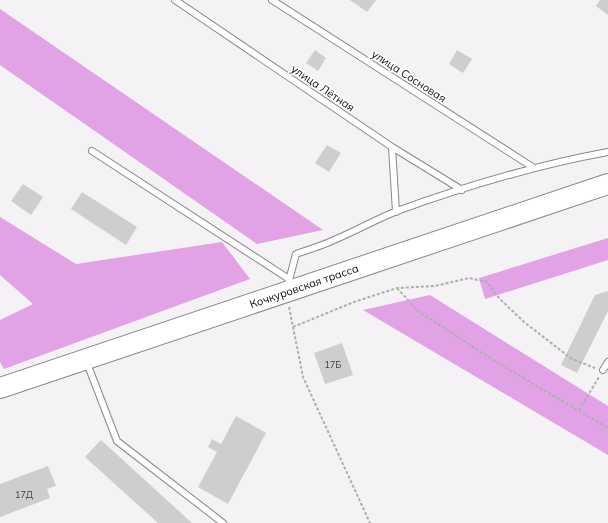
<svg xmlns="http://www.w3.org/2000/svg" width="608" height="523" font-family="Mulish,sans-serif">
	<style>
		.forest { fill: #e2a2e6 }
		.building { fill: #d0cdd0 }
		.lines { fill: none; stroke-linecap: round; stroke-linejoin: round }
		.service-casing { stroke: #8a888a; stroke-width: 8 }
		.primary-casing { stroke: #8a888a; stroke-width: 22 }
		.path { stroke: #afaeaf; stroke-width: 2; stroke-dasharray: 3 2; stroke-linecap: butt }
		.service { stroke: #fff; stroke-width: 6 }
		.primary { stroke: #fff; stroke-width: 20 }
		.labels { text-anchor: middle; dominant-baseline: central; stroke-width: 3.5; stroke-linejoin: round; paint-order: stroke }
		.number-label { font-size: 9px; fill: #3e3e3f }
		.street-label { font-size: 11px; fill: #0e0e0f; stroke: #fff }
	</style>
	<rect width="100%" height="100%" fill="#f4f2f4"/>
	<path class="forest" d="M0,9L323,230L257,244L0,65Z
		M0,217L76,264L222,242L250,279L4,369L0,362V320L33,304L0,275Z
		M608,238V260L485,299L479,278Z
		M430,295L608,406V455L363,310Z"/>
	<path class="building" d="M350,0H376L367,12Z
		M600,0H608V15L596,6Z
		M315,50L326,58L318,71L306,63Z
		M457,50L472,59L463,73L449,64Z
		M327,145L341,153L329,172L315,163Z
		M23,184L43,197L31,215L11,201Z
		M82,192L137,227L126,245L71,209Z
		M608,291V311L577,373L561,365L595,295Z
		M342,343L353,375L325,384L314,353Z
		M236,416L266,433L228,504L198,487L217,452L208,447L212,439L221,444Z
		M101,440L192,523H158L85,457Z
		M48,466L56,486L47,489L50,498L0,517V484Z"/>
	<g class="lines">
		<g class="service-casing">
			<path id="service" d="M175,0L392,147L462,190
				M272,0L534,168
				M392,147L396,212
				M92,151L289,279
				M287,288L296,254C305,251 314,248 322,245C348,235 372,221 397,211C466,186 537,165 608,152
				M87,363L117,441L223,523
				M603,370L608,362"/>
		</g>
		<g class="primary-casing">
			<path id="primary" d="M0,388L608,184"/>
		</g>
		<path class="path" d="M397,288L418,311L493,360L608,428
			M289,307L303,377L370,523
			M293,327L354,302L397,288L435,286L469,278L487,282L499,298L524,322L572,359L595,368
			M579,410L599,377"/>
		<use href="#service" class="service"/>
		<use href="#primary" class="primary"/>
	</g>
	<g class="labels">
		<g class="number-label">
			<text x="333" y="364">17Б</text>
			<text x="24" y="494">17Д</text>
		</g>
		<g class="street-label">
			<text transform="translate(409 76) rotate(33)">улица Сосновая</text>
			<text transform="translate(323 88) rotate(34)">улица Лётная</text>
			<text transform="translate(304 286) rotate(-19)">Кочкуровская трасса</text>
		</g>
	</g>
</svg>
